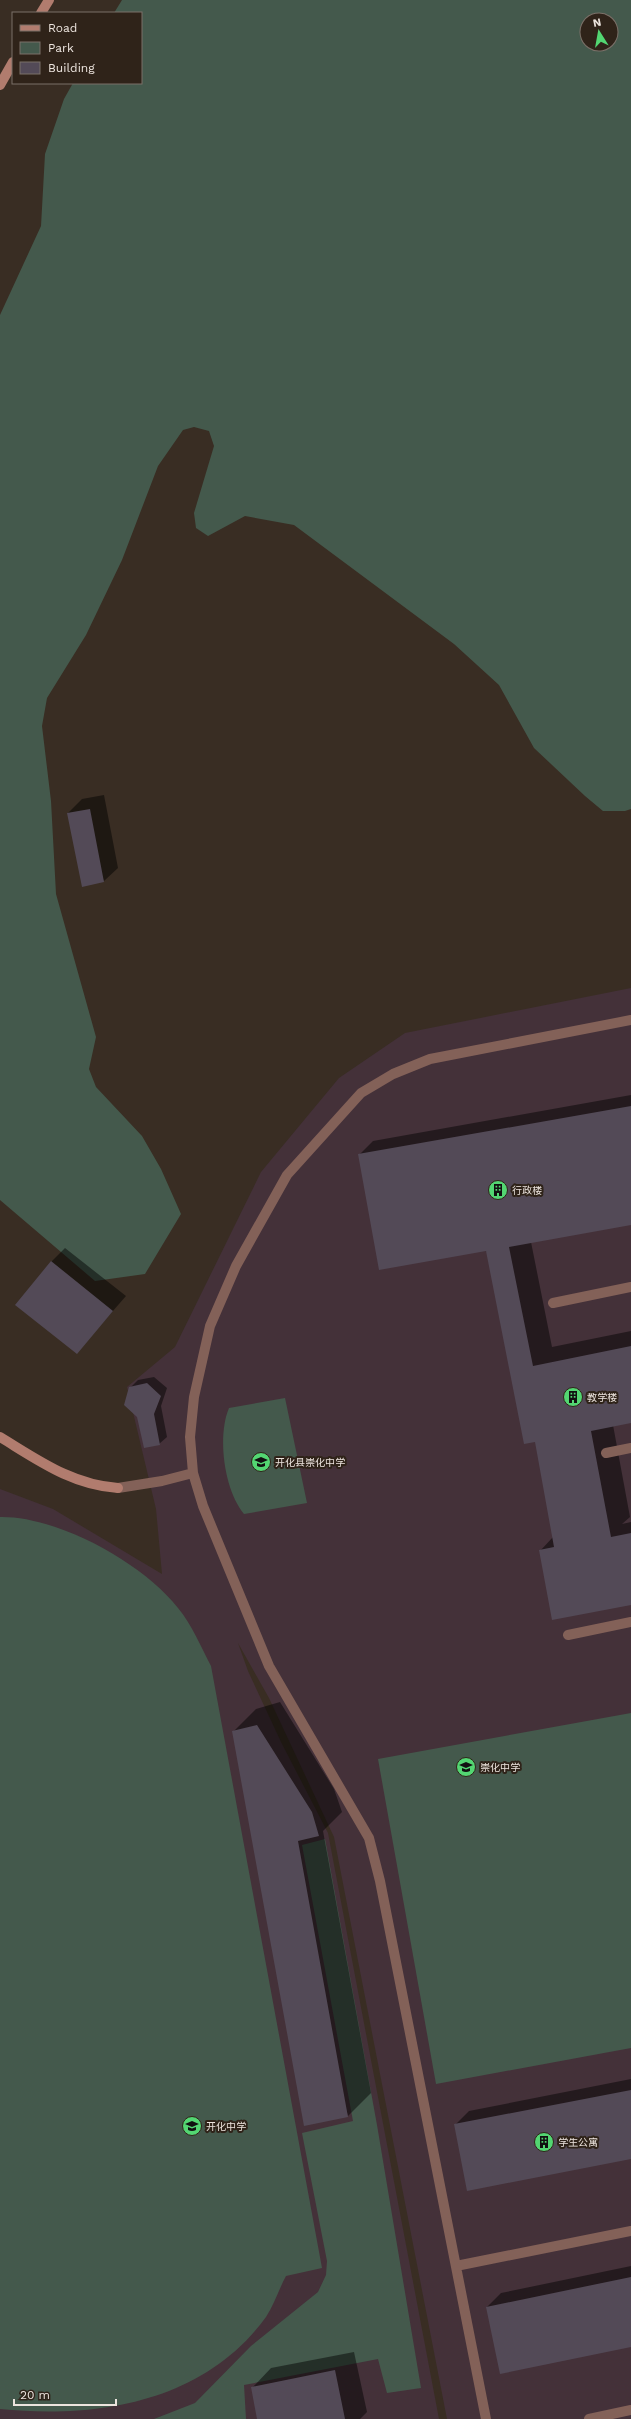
<svg xmlns="http://www.w3.org/2000/svg" width="631" height="2419" font-family="'Work Sans','Noto Sans SC',sans-serif">
	<style>
		.education { fill: #443139 }
		.green { fill: #44594c; fill-rule: evenodd }
		.shadow { fill: #0007 }
		.building { fill: #534a57 }
		.lines { fill: none; stroke-linecap: round; stroke-linejoin: round }
		.lane { stroke: #836158; stroke-width: 10 }
		.secondary { stroke: #b17c6e; stroke-width: 10 }
		.labels { text-anchor: middle; dominant-baseline: central; stroke-width: 4; stroke-linejoin: round; paint-order: stroke }
		.poi-label { font-size: 10px; fill: #ece4de; stroke: #2f2319; text-anchor: start }
	</style>
	<rect width="100%" height="100%" fill="#392d23"/>
	<path class="education" d="M631,988V2419H447L334,1837L269,1698L238,1643L248,1671L281,1742L328,1833L439,2419H0V1489L53,1509L162,1574L156,1509L127,1387L175,1347L261,1172L339,1078L405,1033Z"/>
	<path class="green" d="M122,0H631V809L625,811H603L585,796L534,748L499,685L454,644L294,525L245,516L208,536L196,528L194,513L214,446L209,431L194,427L183,430L158,466L122,560L86,635L47,698L42,726L51,801L56,894L96,1037L89,1069L96,1087L142,1136L161,1169L181,1214L145,1274L95,1281L0,1200V315L41,226L45,154L64,99L73,83H141V13H114ZM587,20H611V44H587Z
		M285,1398L307,1503L244,1514C224,1490 217,1436 229,1408Z
		M0,1517C58,1516 143,1563 178,1608C192,1625 201,1647 211,1666L322,2268L286,2276C279,2289 274,2305 266,2317C205,2401 100,2419 0,2409Z
		M631,1713V2048L436,2084L378,1759Z
		M325,1839L377,2125L421,2388L387,2393L378,2359L244,2385L246,2419H154L195,2403L251,2346L318,2292L326,2275L327,2261L302,2133L353,2121L302,1845Z"/>
	<path class="shadow" d="M104,795L118,868L104,881L68,813L82,799Z
		M631,1095V1224L531,1242L552,1347L631,1331V1422L613,1425L630,1517L622,1524L631,1522V1604L540,1551L553,1537L536,1441L487,1252L359,1155L373,1141Z
		M65,1248L126,1296L77,1352L51,1262Z
		M154,1377L167,1388L161,1406L167,1437L159,1444L130,1388L138,1380Z
		M280,1702L334,1789L342,1812L323,1831L371,2093L348,2116L233,1732L256,1709Z
		M631,2079V2158L455,2125L469,2111Z
		M631,2266V2346L487,2307L501,2293Z
		M354,2352L367,2412L360,2419H258L252,2388L271,2368Z"/>
	<path class="building" d="M90,809L104,882L82,887L67,813Z
		M631,1106V1225L509,1247L533,1366L631,1346V1423L591,1431L611,1537L631,1533V1605L552,1620L539,1550L554,1547L535,1442L524,1444L486,1251L379,1270L358,1154Z
		M51,1261L113,1311L77,1354L15,1305Z
		M147,1383L161,1396L154,1414L160,1445L144,1448L137,1417L124,1405L129,1387Z
		M257,1725L312,1812L319,1836L298,1841L348,2117L304,2126L232,1731Z
		M631,2090V2159L467,2191L454,2124Z
		M631,2277V2347L500,2374L486,2307Z
		M335,2370L345,2419H257L251,2387Z"/>
	<g class="lines">
		<path class="lane" d="M553,1303L631,1287
			M606,1453L631,1448
			M118,1488L162,1481L193,1473
			M568,1635L631,1622
			M456,2266L631,2231
			M486,2419L380,1881L369,1838L269,1666L203,1506L193,1473L190,1437L194,1397L210,1326L236,1266L287,1175L361,1093L393,1074L430,1059L631,1020
			M589,2419L631,2410"/>
		<path class="secondary" d="M41,13L49,0
			M0,85L13,62
			M0,1437C38,1460 72,1485 118,1488"/>
	</g>
	<defs>
		<g id="building-disc" transform="scale(1)"><circle r="9.5" fill="#53d672" stroke="#2f2319"/><path d="M-4-6H4V6H1V3H-1V6H-4ZM-2.5-4.3h1.7v1.8h-1.7ZM.8-4.3h1.7v1.8H.8ZM-2.5-1h1.7V.8h-1.7ZM.8-1h1.7V.8H.8Z" fill="#111"/></g>
		<g id="school-disc" transform="scale(1)"><circle r="9.5" fill="#53d672" stroke="#2f2319"/><path d="M0-5L7-2L0 1L-7-2ZM-4 1L0 2.5L4 1V4Q0 6-4 4Z" fill="#111"/></g>
	</defs>
	<g fill-rule="evenodd">
		<use href="#building-disc" x="498" y="1190"/>
		<use href="#building-disc" x="573" y="1397"/>
		<use href="#school-disc" x="261" y="1462"/>
		<use href="#school-disc" x="466" y="1767"/>
		<use href="#school-disc" x="192" y="2126"/>
		<use href="#building-disc" x="544" y="2142"/>
	</g>
	<g class="labels">
		<g class="poi-label">
			<text x="512" y="1190">行政楼</text>
			<text x="587" y="1397">教学楼</text>
			<text x="275" y="1462">开化县崇化中学</text>
			<text x="480" y="1767">崇化中学</text>
			<text x="206" y="2126">开化中学</text>
			<text x="558" y="2142">学生公寓</text>
		</g>
	</g>
	<rect x="12" y="12" width="130" height="72" fill="#2f2319" stroke="#7b7068"/>
	<rect x="20" y="25" width="20" height="6" fill="#b17c6e" stroke="#7b7068"/>
	<text x="48" y="32" font-size="12" fill="#ece4de">Road</text>
	<rect x="20" y="42" width="20" height="12" fill="#44594c" stroke="#7b7068"/>
	<text x="48" y="52" font-size="12" fill="#ece4de">Park</text>
	<rect x="20" y="62" width="20" height="12" fill="#534a57" stroke="#7b7068"/>
	<text x="48" y="72" font-size="12" fill="#ece4de">Building</text>
	<g transform="translate(599 32) rotate(349)"><circle r="19" fill="#2f2319" stroke="#7b7068"/>
	<path d="M0-3L7 15L0 10L-7 15Z" fill="#53d672"/>
	<text y="-6" font-size="11" font-weight="bold" text-anchor="middle" fill="#ece4de">N</text>
	</g>
	<path d="M14 2399v6h102v-6" fill="none" stroke="#ece4de" stroke-width="2"/>
	<text x="20" y="2399" font-size="12" fill="#ece4de" stroke="#2f2319" stroke-width="3" paint-order="stroke">20 m</text>
</svg>
